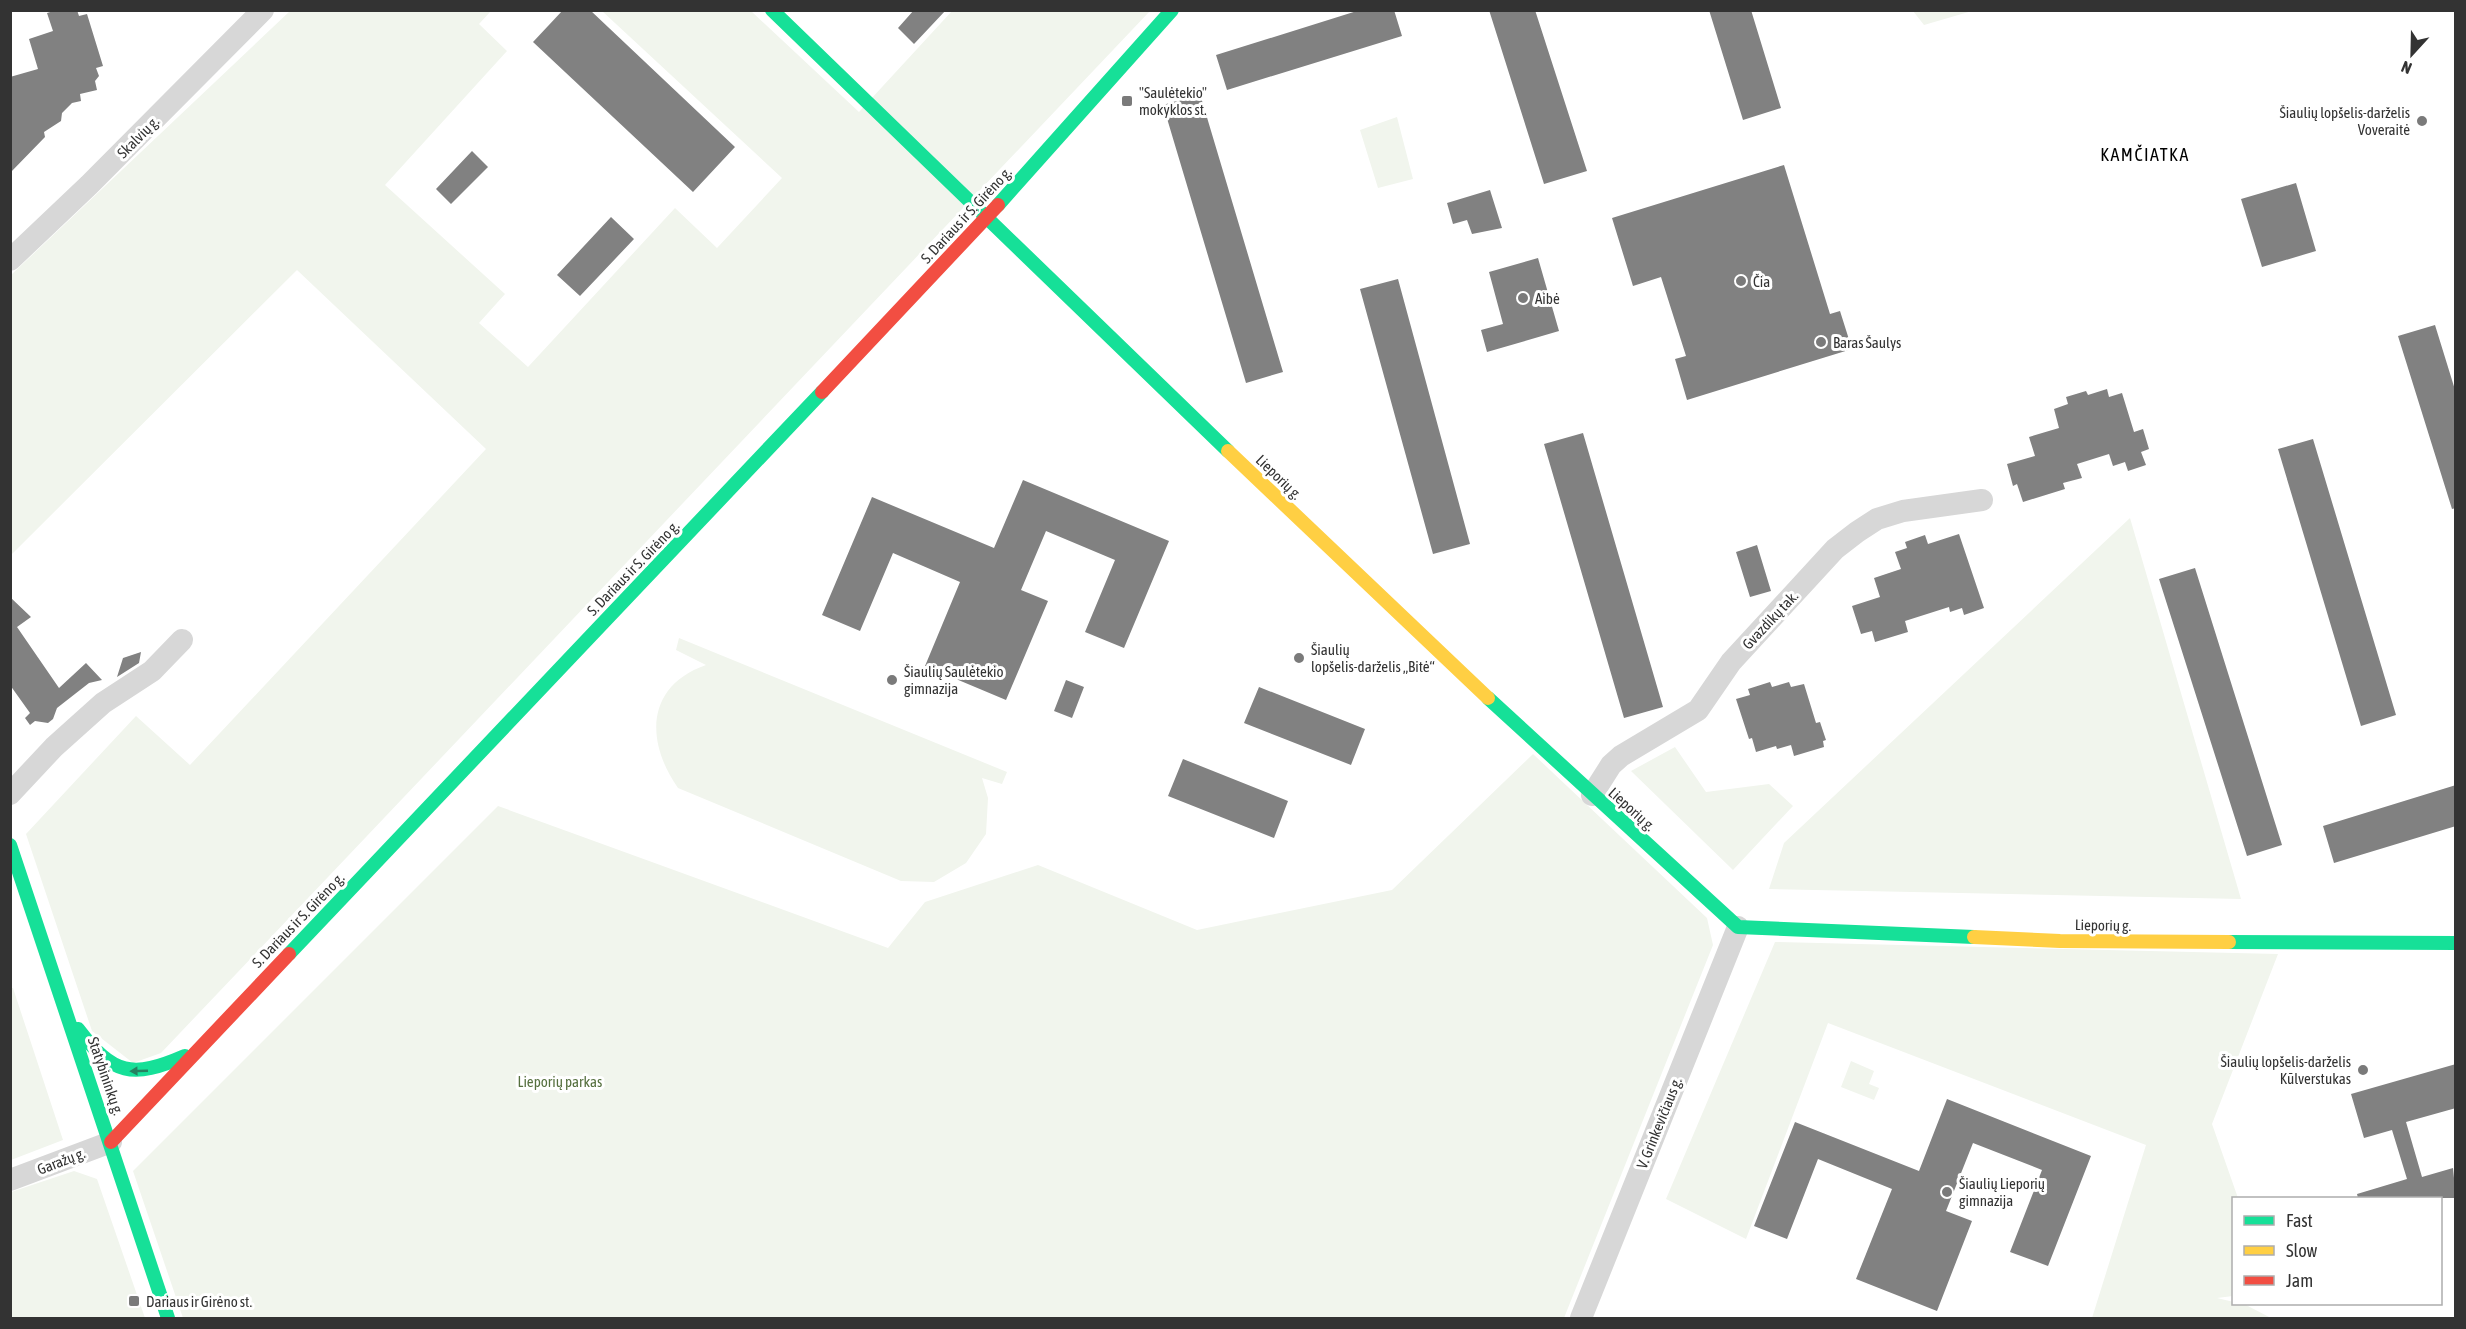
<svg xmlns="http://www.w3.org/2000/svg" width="2466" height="1329" font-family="'Asap Condensed',sans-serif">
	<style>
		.green { fill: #f1f5ed }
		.building { fill: #818181 }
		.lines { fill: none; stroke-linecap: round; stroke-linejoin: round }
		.street { stroke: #d7d7d7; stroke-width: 22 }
		.fast { stroke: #16e098; stroke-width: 14 }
		.slow { stroke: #ffcf43; stroke-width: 14 }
		.jam { stroke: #f24e42; stroke-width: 14 }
		.oneway { fill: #268160 }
		.poi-dot { fill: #7a7a7a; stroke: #fff; stroke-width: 2 }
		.labels { text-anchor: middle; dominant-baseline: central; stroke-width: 6; stroke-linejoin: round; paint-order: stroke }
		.poi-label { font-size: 15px; fill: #333; stroke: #fff; text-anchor: start }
		.street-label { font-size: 15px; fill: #333; stroke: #fff }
		.park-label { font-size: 15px; fill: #56703f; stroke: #fff }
		.quarter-label { font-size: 18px; letter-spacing: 1.5px; fill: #000; stroke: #fff }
	</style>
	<rect width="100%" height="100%" fill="#fff"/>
	<path class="green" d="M290,11H491L479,24L507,51L385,185L505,294L479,323L528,367L675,208L717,248L782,178L602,11H751L859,112L952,11H1150L161,1053L133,1063L92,1031L26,834L136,716L190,765L486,449L297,270L11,555V275Z
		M1913,11H1972L1924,25Z
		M1397,117L1413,179L1378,188L1360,130Z
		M2130,518L2241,899L1769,889L1784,843Z
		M679,638L1007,772L1002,784L982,778L988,798L986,834L966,863L934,882L901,881L678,788C645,741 646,686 706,665L676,650Z
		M1675,747L1706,792L1769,784L1793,806L1733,870L1631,771Z
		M1533,754L1707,918L1713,945L1564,1318H183L133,1171L498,806L888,948L925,902L1038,865L1197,930L1392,890Z
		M1775,942L2278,954L2212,1124L2238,1198H2234L2233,1296L2217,1298L2246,1305L2271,1318H2092L2146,1145L1828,1023L1746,1239L1666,1199Z
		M10,988H13L63,1140L11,1160Z
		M1851,1061L1874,1071L1869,1084L1879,1088L1874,1100L1841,1087Z
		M74,1171L97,1179L145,1318H11V1192Z"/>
	<path class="building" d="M57,10H77L79,16L87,14L103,66L96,68L99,76L95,81L97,90L80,94L81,101L72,103L62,113L61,121L44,132L45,137L10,173V77L38,69L29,39L53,31L47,13Z
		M563,10H590L735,147L693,192L533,42Z
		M914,10H946L914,44L898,28Z
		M1360,10H1394L1402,36L1227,90L1216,55Z
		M1489,10H1535L1587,171L1544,184Z
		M1709,10H1751L1781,108L1743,120Z
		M1200,94L1283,372L1246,383L1163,105Z
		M472,151L488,167L451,204L436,189Z
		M1784,165L1830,314L1840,311L1852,349L1687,400L1675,359L1686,356L1661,277L1633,286L1612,218Z
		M2296,183L2316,251L2262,267L2241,199Z
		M1490,190L1502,228L1472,234L1467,220L1453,224L1447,203Z
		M611,217L634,239L580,296L557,275Z
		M1538,258L1559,331L1487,352L1481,330L1503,324L1489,272Z
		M1398,279L1470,544L1433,554L1360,289Z
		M2435,325L2456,393V508L2452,509L2398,336Z
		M2107,389L2109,397L2122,393L2134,432L2143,429L2149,449L2141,452L2146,465L2128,471L2125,462L2113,466L2109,454L2077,464L2082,478L2063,483L2065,489L2023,502L2017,484L2013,486L2007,464L2035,456L2029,437L2059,428L2054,409L2068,404L2066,397L2086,391L2088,395Z
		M1583,433L1663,707L1624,718L1544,444Z
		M2313,439L2396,715L2361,726L2278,449Z
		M1023,480L1169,541L1124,648L1085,632L1115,560L1046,531L1021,590L1048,601L1006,700L925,666L960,582L893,553L860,631L822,615L872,497L994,548Z
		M1959,534L1984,608L1964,615L1962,608L1950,612L1949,607L1905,621L1908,632L1875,642L1872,631L1861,634L1852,606L1880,597L1874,578L1901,569L1895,552L1907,548L1905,542L1925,535L1928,544Z
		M1757,545L1771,591L1750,597L1736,552Z
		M2195,568L2282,845L2247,856L2159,579Z
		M10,597L31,617L17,627L59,688L86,663L102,680L89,683L57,708L53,719L48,723L35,721L30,725L25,718L30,713L10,685Z
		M141,652L139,663L117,677L123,658Z
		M1066,680L1084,687L1072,718L1054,711Z
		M1770,682L1772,687L1789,682L1791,687L1804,684L1816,723L1820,722L1826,740L1823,741L1824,747L1794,756L1791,745L1777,749L1776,746L1756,752L1752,738L1749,739L1736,699L1750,695L1748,689Z
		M1259,687L1365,729L1351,765L1244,723Z
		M1183,759L1288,801L1274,838L1168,796Z
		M2456,785V826L2334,863L2323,826Z
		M2456,1064V1108L2406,1122L2422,1177L2453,1168L2456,1198H2358L2357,1194L2407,1179L2392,1130L2364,1138L2351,1094Z
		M1947,1099L2091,1156L2048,1266L2010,1252L2042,1170L1973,1143L1946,1211L1972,1221L1937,1311L1856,1279L1892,1189L1818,1159L1787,1239L1754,1226L1795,1122L1919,1171Z"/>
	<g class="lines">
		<path class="street" d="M10,260L89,185L263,10
			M10,794L54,747L103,703L152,671L182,640
			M1592,795L1611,765L1621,756L1698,710L1731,662L1835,549L1857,532L1877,519L1903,511L1982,500
			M10,1180L111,1142
			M1581,1318L1738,927"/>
		<path class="fast" d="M772,10L1228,451
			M998,205L1172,10
			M1488,698L1738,927L1974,937
			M10,845L168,1318
			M2229,942L2456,943
			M289,954L822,392
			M78,1029C113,1075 132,1079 185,1056"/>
		<path class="slow" d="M1228,451L1488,698
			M1974,937L2060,941L2229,942"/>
		<path class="jam" d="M822,392L998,205
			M111,1142L289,954"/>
	</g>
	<defs><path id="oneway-solid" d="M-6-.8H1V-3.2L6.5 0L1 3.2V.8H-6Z" transform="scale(1.5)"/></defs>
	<use class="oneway" href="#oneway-solid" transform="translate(139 1071) rotate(178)"/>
	<g class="poi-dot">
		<rect x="1121" y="95" width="12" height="12" rx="3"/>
		<circle cx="2422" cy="121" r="6"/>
		<circle cx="1741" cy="281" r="6"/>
		<circle cx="1523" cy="298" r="6"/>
		<circle cx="1821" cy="342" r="6"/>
		<circle cx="1299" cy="658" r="6"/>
		<circle cx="892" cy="680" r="6"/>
		<circle cx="2363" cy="1070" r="6"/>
		<circle cx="1947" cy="1192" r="6"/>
		<rect x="128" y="1295" width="12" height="12" rx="3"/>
	</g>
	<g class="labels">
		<g class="poi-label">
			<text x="1139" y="92">"Saulėtekio"<tspan x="1139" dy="17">mokyklos st.</tspan></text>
			<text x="2410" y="112" text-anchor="end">Šiaulių lopšelis-darželis<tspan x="2410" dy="17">Voveraitė</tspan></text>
			<text x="1753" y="281">Čia</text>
			<text x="1535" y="298">Aibė</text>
			<text x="1833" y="342">Baras Šaulys</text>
			<text x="1311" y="649">Šiaulių<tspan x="1311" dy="17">lopšelis-darželis „Bitė“</tspan></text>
			<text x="904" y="671">Šiaulių Saulėtekio<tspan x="904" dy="17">gimnazija</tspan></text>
			<text x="2351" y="1061" text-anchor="end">Šiaulių lopšelis-darželis<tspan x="2351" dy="17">Kūlverstukas</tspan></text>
			<text x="1959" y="1183">Šiaulių Lieporių<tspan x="1959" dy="17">gimnazija</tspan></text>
			<text x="146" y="1301">Dariaus ir Girėno st.</text>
		</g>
		<g class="street-label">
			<text transform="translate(138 137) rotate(-45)">Skalvių g.</text>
			<text transform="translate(966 215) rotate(-47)">S. Dariaus ir S. Girėno g.</text>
			<text transform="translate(1279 477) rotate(44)">Lieporių g.</text>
			<text transform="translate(633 568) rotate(-46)">S. Dariaus ir S. Girėno g.</text>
			<text transform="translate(1770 620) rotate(-47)">Gvazdikų tak.</text>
			<text transform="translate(1632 809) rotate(42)">Lieporių g.</text>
			<text transform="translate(298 920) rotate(-46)">S. Dariaus ir S. Girėno g.</text>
			<text transform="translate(2103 925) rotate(1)">Lieporių g.</text>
			<text transform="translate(106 1076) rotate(71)">Statybininkų g.</text>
			<text transform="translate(1659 1123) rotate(-68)">V. Grinkevičiaus g.</text>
			<text transform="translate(61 1161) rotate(-21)">Garažų g.</text>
		</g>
		<g class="park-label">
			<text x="560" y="1081">Lieporių parkas</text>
		</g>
		<g class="quarter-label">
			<text x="2145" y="154">KAMČIATKA</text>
		</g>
	</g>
	<rect width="2466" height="1329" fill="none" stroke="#333333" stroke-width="24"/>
	<rect x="2232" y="1197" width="210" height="108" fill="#ffffff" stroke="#adadad" stroke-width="1.5"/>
	<rect x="2244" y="1216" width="30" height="9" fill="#16e098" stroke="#adadad" stroke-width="1.5"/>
	<text x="2286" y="1227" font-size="18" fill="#333333">Fast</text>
	<rect x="2244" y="1246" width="30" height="9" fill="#ffcf43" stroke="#adadad" stroke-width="1.5"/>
	<text x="2286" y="1257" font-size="18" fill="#333333">Slow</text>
	<rect x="2244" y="1276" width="30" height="9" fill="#f24e42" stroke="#adadad" stroke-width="1.5"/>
	<text x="2286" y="1287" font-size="18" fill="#333333">Jam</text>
	<g transform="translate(2412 54) rotate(202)" stroke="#ffffff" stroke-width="4.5" paint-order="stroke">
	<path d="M0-4.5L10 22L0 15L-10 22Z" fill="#333333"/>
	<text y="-9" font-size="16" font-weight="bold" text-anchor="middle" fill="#333333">N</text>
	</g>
</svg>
